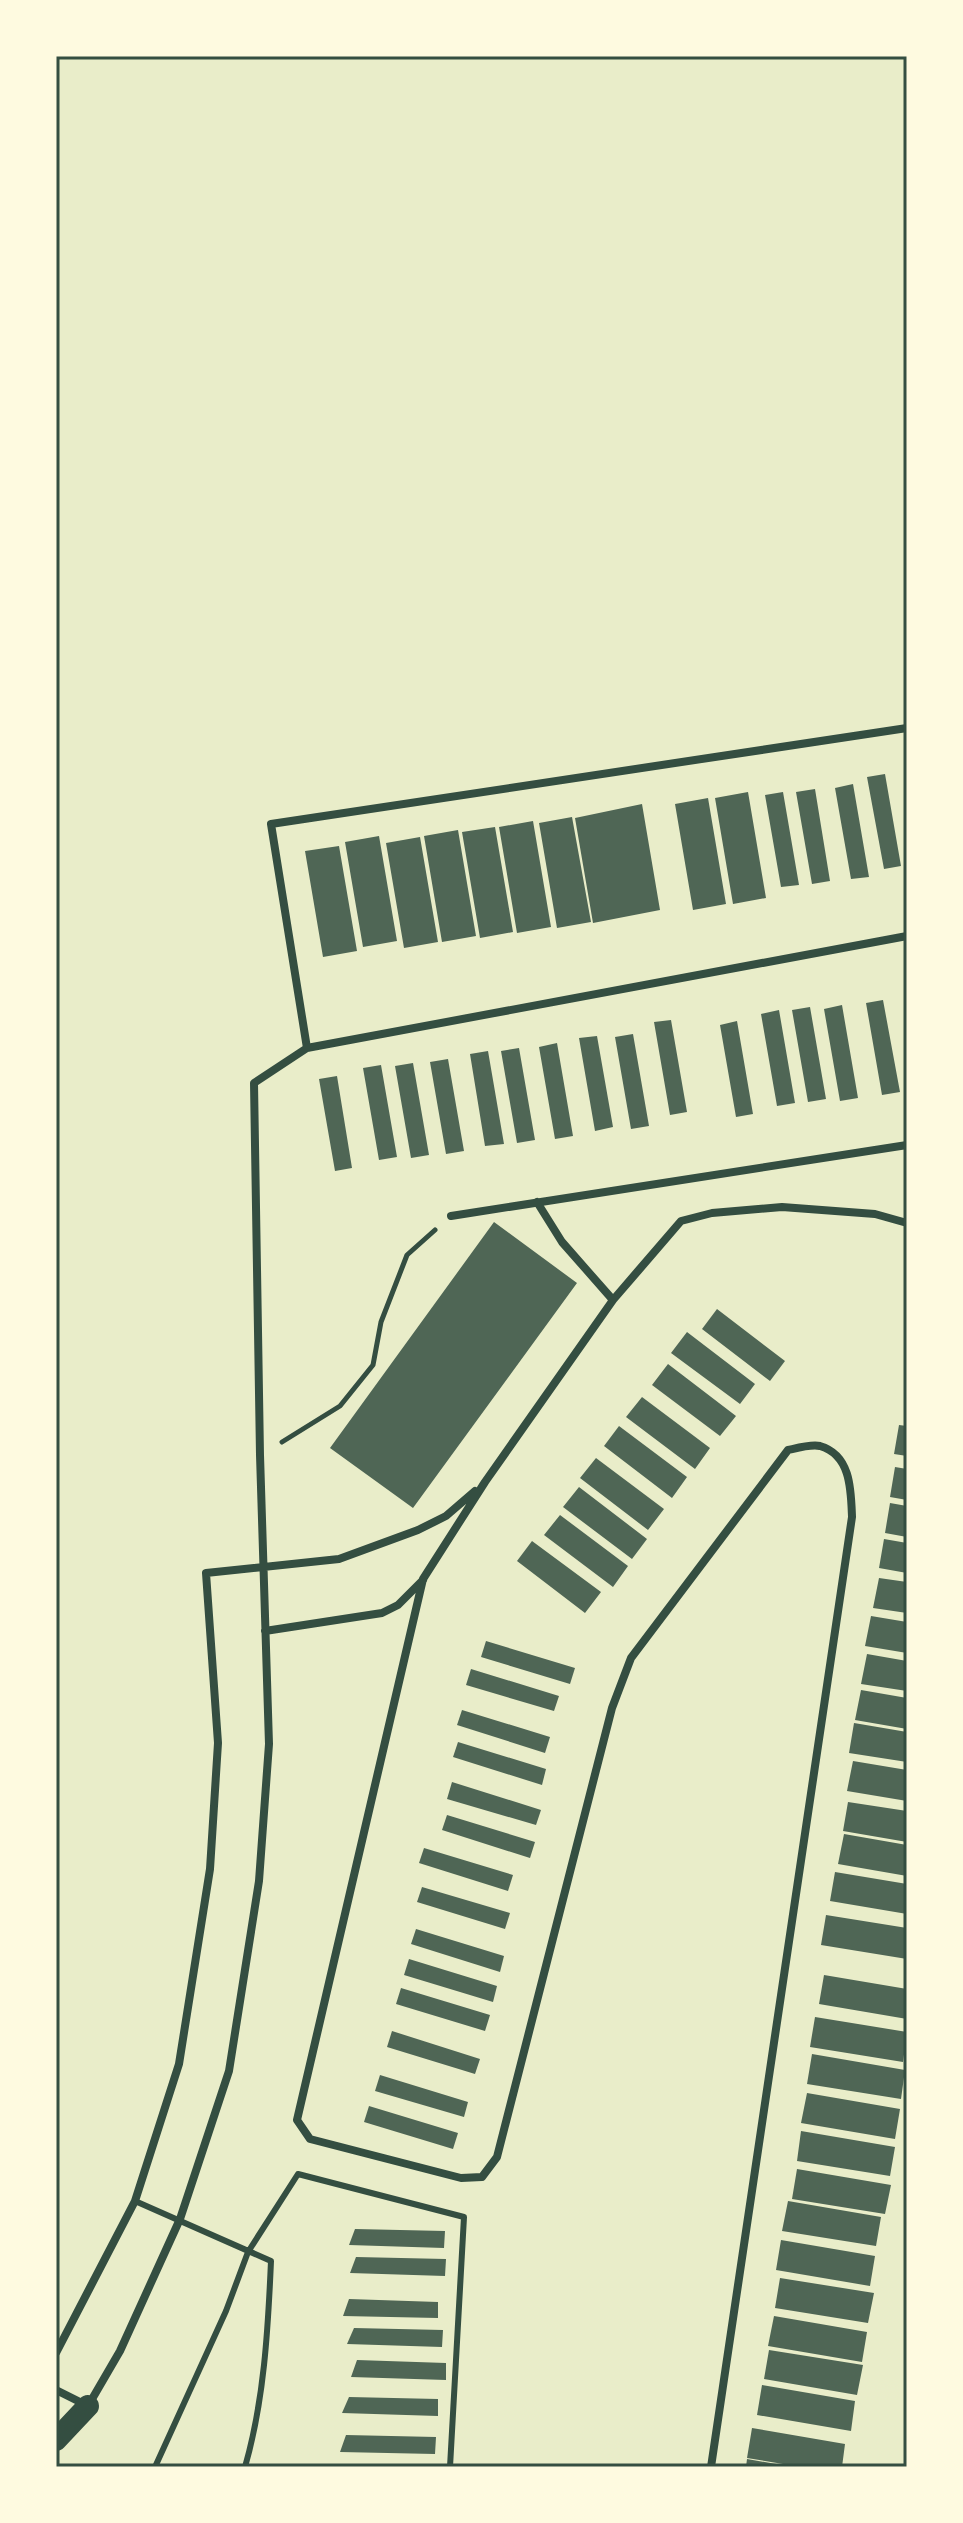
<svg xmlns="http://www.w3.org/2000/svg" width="963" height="2523" font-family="'DejaVu Sans',sans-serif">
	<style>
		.building { fill: #4f6655 }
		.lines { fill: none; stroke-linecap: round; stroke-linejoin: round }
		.path { stroke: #344e41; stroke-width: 5 }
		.service { stroke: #344e41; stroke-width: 6 }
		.minor { stroke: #344e41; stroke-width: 8 }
		.trunk { stroke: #344e41; stroke-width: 22 }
		.neatline { fill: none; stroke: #344e41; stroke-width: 3 }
	</style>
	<rect width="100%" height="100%" fill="#e9edc9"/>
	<path class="building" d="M885,774L901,866L884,869L867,777Z
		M853,784L869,877L851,879L835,788Z
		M815,789L830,881L812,884L796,792Z
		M748,792L766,898L733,904L715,798Z
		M783,792L799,885L781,887L765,795Z
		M708,798L726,904L693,910L675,804Z
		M642,804L660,910L593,923L575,818Z
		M572,817L591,922L557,928L539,823Z
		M533,821L551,927L517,933L499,827Z
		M495,827L513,932L480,938L462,832Z
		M458,830L476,936L442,942L424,836Z
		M379,836L397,941L363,947L345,842Z
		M420,837L438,942L404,948L386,843Z
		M339,846L357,951L323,957L305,851Z
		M883,1000L900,1092L882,1095L866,1003Z
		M842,1005L858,1098L840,1101L824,1009Z
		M810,1007L826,1099L808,1102L792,1010Z
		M779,1010L795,1103L777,1106L761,1014Z
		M671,1020L687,1112L670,1115L654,1022Z
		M737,1021L753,1114L736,1117L720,1025Z
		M633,1034L649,1126L631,1129L615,1037Z
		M597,1036L613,1127L595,1131L579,1038Z
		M557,1043L573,1136L555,1139L539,1047Z
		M519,1048L535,1140L517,1143L501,1051Z
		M488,1051L504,1144L485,1146L470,1054Z
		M448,1059L464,1151L446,1154L430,1062Z
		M413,1063L429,1155L411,1158L395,1066Z
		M381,1065L397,1157L379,1160L363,1068Z
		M337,1076L352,1168L335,1171L319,1079Z
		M494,1222L577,1283L413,1508L330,1448Z
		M717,1309L785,1361L770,1381L702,1329Z
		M687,1332L755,1384L740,1404L671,1353Z
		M668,1364L736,1416L720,1436L652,1385Z
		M642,1397L710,1448L695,1469L626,1417Z
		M899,1425L907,1426V1456L894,1454Z
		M619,1426L687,1477L672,1498L604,1446Z
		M596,1458L664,1509L648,1530L580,1478Z
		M895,1467L907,1469V1500L890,1497Z
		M579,1487L647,1539L632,1559L563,1507Z
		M890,1503L907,1506V1537L885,1533Z
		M560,1515L628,1566L613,1587L544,1535Z
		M884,1539L907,1543V1573L879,1568Z
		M532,1541L601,1592L585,1613L517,1561Z
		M879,1578L907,1582V1613L873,1608Z
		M871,1616L907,1622V1653L865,1646Z
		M486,1641L575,1668L570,1684L481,1657Z
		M867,1654L907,1661V1691L861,1684Z
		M471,1669L559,1696L554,1711L466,1685Z
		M861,1690L907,1698V1729L855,1720Z
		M462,1710L550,1737L545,1753L457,1725Z
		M854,1723L907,1732V1762L849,1753Z
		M458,1742L546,1769L542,1785L453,1757Z
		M853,1761L907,1770V1801L847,1791Z
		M452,1782L541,1810L536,1825L447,1799Z
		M848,1802L907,1811V1842L843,1831Z
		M447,1815L535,1842L530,1858L442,1830Z
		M844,1834L907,1845V1876L838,1864Z
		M424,1848L513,1875L508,1891L419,1863Z
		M835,1872L907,1884V1914L830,1901Z
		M422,1887L510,1913L505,1929L417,1902Z
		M826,1915L907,1928V1959L821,1945Z
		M416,1929L504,1956L500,1972L411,1944Z
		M409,1959L497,1986L493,2002L404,1975Z
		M824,1975L907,1989V2019L819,2004Z
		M401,1988L490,2015L485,2031L396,2004Z
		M815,2017L907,2032L903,2062L810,2047Z
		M392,2031L480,2059L475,2074L387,2047Z
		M812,2054L905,2070L901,2099L807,2084Z
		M380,2075L468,2102L464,2117L375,2091Z
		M807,2093L900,2109L895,2139L801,2123Z
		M369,2106L458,2133L453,2149L364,2122Z
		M801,2131L895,2147L890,2176L797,2161Z
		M797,2169L891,2185L885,2214L792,2199Z
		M788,2201L881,2217L876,2246L782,2231Z
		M355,2229L445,2231L444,2248L349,2245Z
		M781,2240L875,2256L870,2286L776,2270Z
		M356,2257L446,2259L445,2276L350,2273Z
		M780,2278L874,2293L868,2323L775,2308Z
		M349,2299L438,2302V2318L343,2316Z
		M774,2316L867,2332L862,2362L768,2346Z
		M354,2328L443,2330L442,2347L347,2344Z
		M769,2350L863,2365L857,2395L764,2379Z
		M357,2360L446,2363V2380L351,2377Z
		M762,2385L855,2401L851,2431L757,2415Z
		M349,2397L438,2399V2416L342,2413Z
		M752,2428L845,2444L842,2467H801L747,2458Z
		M346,2435L436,2437L435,2454L340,2452Z
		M747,2459L782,2465V2467H746Z"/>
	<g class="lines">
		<path class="path" d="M282,1442L340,1406L373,1365L381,1322L407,1255L435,1230"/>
		<path class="service" d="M135,2201L271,2261C268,2330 264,2401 245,2467
			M155,2467L226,2311L248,2252L298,2174L464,2217L450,2467"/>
		<path class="minor" d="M307,1048L271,824L907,728
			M537,1202L562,1242L613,1300
			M451,1216L907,1145
			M265,1631L382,1613L398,1605L423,1580
			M56,2353L135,2201L179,2064L210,1869L218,1743L206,1573L339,1559L418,1530L446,1516L475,1491
			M56,2390L88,2406L120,2351L180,2219L229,2071L259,1881L269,1744L260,1455L254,1083L307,1048L907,936
			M711,2467L852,1517C851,1490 851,1455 820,1446C811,1444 797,1448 788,1450L631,1658L612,1708L497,2157L482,2177L461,2178L310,2139L297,2120L423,1579L485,1482L613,1300L681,1221L712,1213L782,1207L875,1214L907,1223"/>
		<path class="trunk" d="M56,2440L88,2406"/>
	</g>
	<rect width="963" height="2523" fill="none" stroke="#fefae0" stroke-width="116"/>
	<rect x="58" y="58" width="847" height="2407" class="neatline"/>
</svg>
